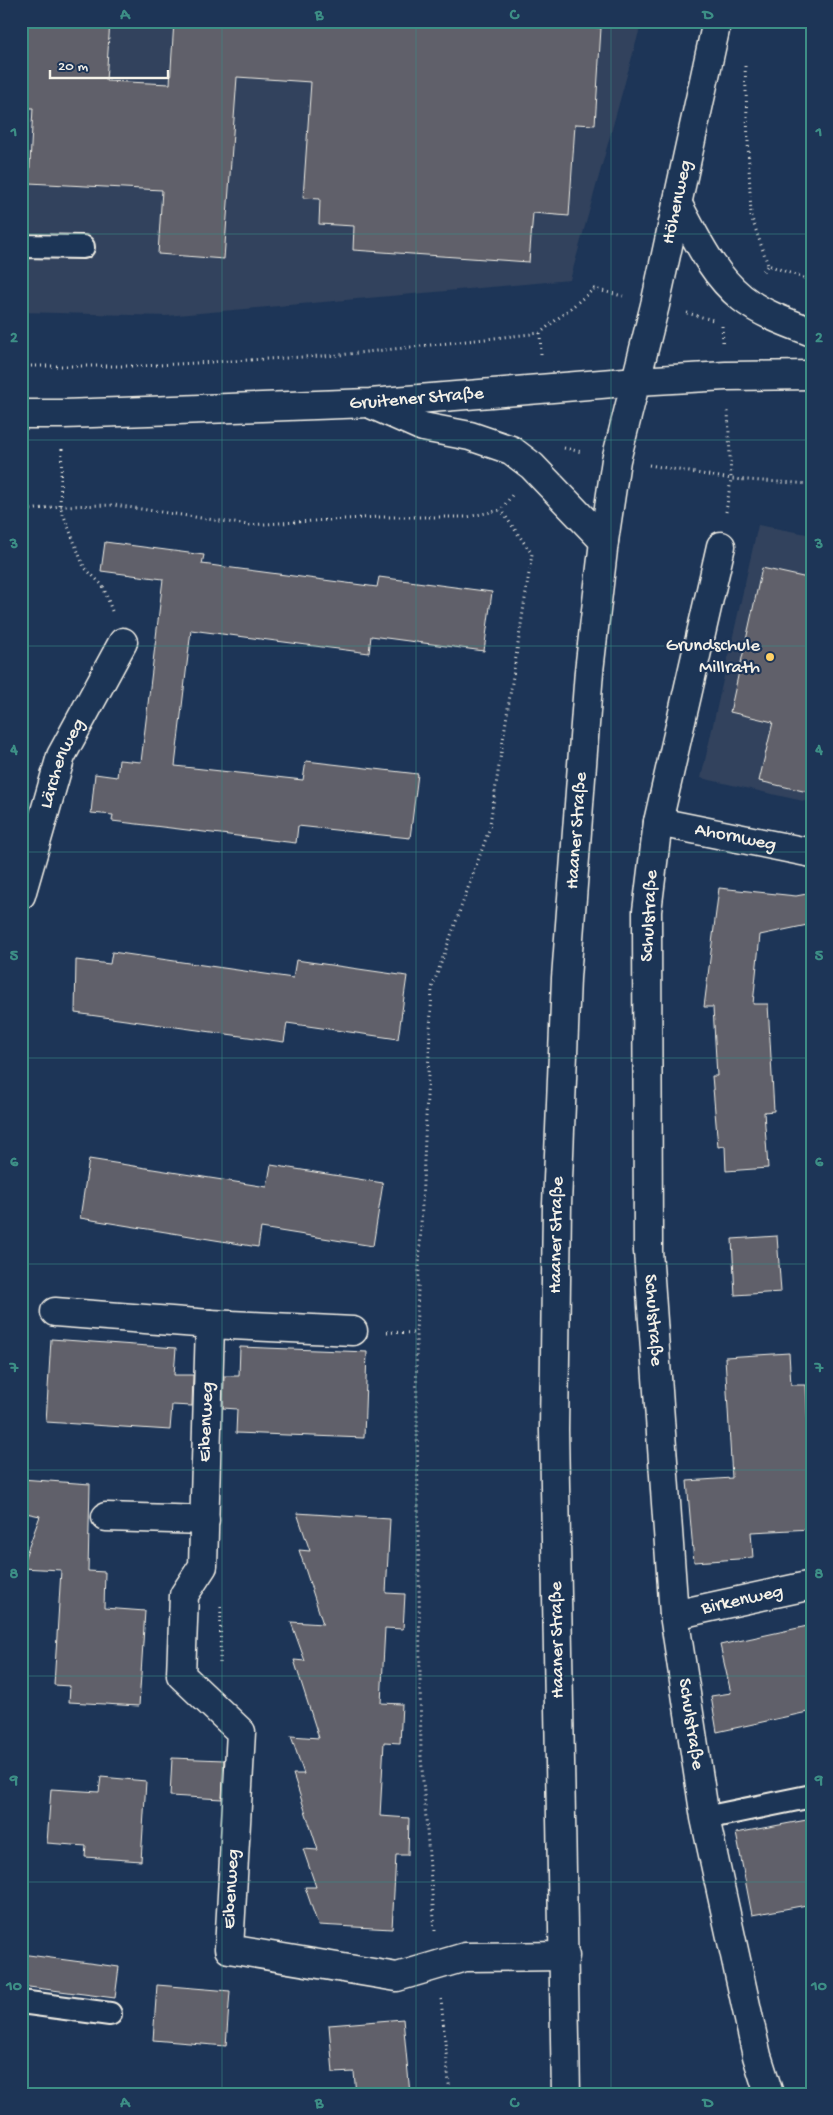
<svg xmlns="http://www.w3.org/2000/svg" width="833" height="2115" font-family="'Gochi Hand',sans-serif">
	<style>
		.built { fill: #31425d }
		.building { fill: #60616a; stroke: #f4f1e8 }
		.lines { fill: none; stroke-linecap: round; stroke-linejoin: round }
		.lane-casing { stroke: #f4f1e8; stroke-width: 26 }
		.street-casing { stroke: #f4f1e8; stroke-width: 31 }
		.secondary-casing { stroke: #f4f1e8; stroke-width: 31 }
		.path { stroke: #f4f1e8; stroke-width: 3; stroke-dasharray: 1 4; stroke-linecap: butt }
		.lane { stroke: #1d3557; stroke-width: 22 }
		.street { stroke: #1d3557; stroke-width: 28 }
		.secondary { stroke: #1d3557; stroke-width: 28 }
		.grid { fill: none; stroke: #3d8f86; stroke-width: 1; stroke-opacity: 0.55 }
		.poi-dot { fill: #ffd166; stroke: #1d3557; stroke-width: 2 }
		.labels { text-anchor: middle; dominant-baseline: central; stroke-width: 4.5; stroke-linejoin: round; paint-order: stroke }
		.street-label { font-size: 19px; fill: #f4f1e8; stroke: #1d3557 }
		.poi-label { font-size: 19px; fill: #f4f1e8; stroke: #1d3557; text-anchor: end }
		.neatline { fill: none; stroke: #3d8f86; stroke-width: 2 }
		.grid-label { font-size: 16px; text-anchor: middle; font-weight: bold; fill: #3d8f86 }
	</style>
	<rect width="100%" height="100%" fill="#1d3557"/>
	<filter id="ink" filterUnits="userSpaceOnUse"><feTurbulence type="fractalNoise" baseFrequency=".02" numOctaves="2"/><feDisplacementMap in="SourceGraphic" scale="10" xChannelSelector="R" yChannelSelector="G"/><feConvolveMatrix kernelMatrix="1 2 1 2 8 2 1 2 1" color-interpolation-filters="sRGB"/></filter>
	<g filter="url(#ink)">
		<path class="built" d="M21,21H642L570,280L166,316L21,312Z
			M758,525L812,535V803L701,778Z"/>
		<path class="building" d="M21,21H110L106,81L170,84L174,21H510L601,28L595,125L575,124L569,216L533,213L529,262L353,250L354,226L319,224L320,199L303,198L311,82L237,77L224,259L158,254L162,190L29,183L33,108H21Z
			M105,542L204,555L202,564L377,587L379,577L492,592L484,651L371,636L369,653L191,630L175,766L303,780L306,761L418,774L410,838L298,826L296,843L112,821L113,815L91,813L95,774L117,777L119,760L141,762L163,579L101,571Z
			M762,568L812,579V793L759,781L773,722L730,712Z
			M719,888L796,896L812,893V924L760,935L753,1004H768L774,1111L764,1112L768,1168L726,1171L725,1146L718,1147L712,1076H717L713,1007H704Z
			M112,952L293,978L296,960L407,976L398,1039L287,1023L284,1042L75,1013L76,960L110,964Z
			M89,1159L267,1187L271,1165L383,1183L373,1246L261,1228L258,1247L80,1218Z
			M777,1236L781,1292L735,1295L732,1239Z
			M51,1339L176,1348L174,1375H193L192,1406L172,1405L170,1430L46,1422Z
			M240,1347L367,1352L364,1438L236,1433L237,1409L223,1408L224,1376H239Z
			M789,1353L791,1385H806L809,1454H812V1529L751,1532L753,1558L694,1562L687,1481L732,1478L725,1357Z
			M21,1479L90,1484L88,1571L105,1572L104,1608L145,1611L139,1706L69,1702L70,1686L54,1685L61,1570L21,1568L40,1516L21,1512Z
			M297,1513L390,1519L386,1593L405,1594L404,1612L403,1629L385,1628L381,1703L402,1704L400,1743L384,1742L380,1816L409,1818L408,1855H396L392,1929L318,1925L305,1887H316L303,1849L318,1850L293,1774H304L291,1736L319,1738L294,1660L305,1661L291,1622L323,1624L299,1550L310,1551Z
			M812,1625V1711L717,1732L711,1696L731,1693L720,1645Z
			M172,1758L224,1760L222,1799L170,1796Z
			M101,1777L146,1781L141,1861L85,1857L86,1846L47,1843L51,1789L99,1792Z
			M812,1819V1904L752,1915L736,1833Z
			M21,1954L119,1967L115,1998L21,1986Z
			M157,1985L230,1991L226,2046L153,2040Z
			M403,2019L410,2094H356L354,2072L333,2073L329,2025Z"/>
		<g class="lines">
			<g class="lane-casing">
				<path id="lane" d="M21,246L83,247
					M705,1818L812,1796
					M21,2002L110,2014"/>
			</g>
			<g class="street-casing">
				<g id="street">
					<path id="s1" d="M721,546L658,822L647,911L648,1251L674,1615L705,1818L757,2056L769,2094"/>
					<path id="s2" d="M658,822L812,853"/>
					<path id="s3" d="M21,895L61,756L123,642"/>
					<path d="M55,1312L210,1324"/>
					<path d="M353,1331L210,1324L203,1566L184,1595L181,1675L241,1732L229,1949L397,1977L465,1957L565,1956"/>
					<path d="M106,1517L205,1520"/>
					<path id="s4" d="M674,1615L812,1585"/>
				</g>
			</g>
			<g class="secondary-casing">
				<g id="secondary">
					<path d="M677,203C695,236 712,274 742,298C762,314 788,323 812,332"/>
					<path d="M373,405L423,427L470,436L511,450L532,466L604,541"/>
					<path id="s5" d="M21,414H64L370,403L637,381L726,376L812,375"/>
					<path id="s6" d="M566,2094L554,1430L557,1205L566,978L589,671L604,541L616,460L655,305L717,21"/>
				</g>
			</g>
			<path class="path" d="M745,66L751,216L768,265
				M763,271L768,265L812,281
				M687,313L713,320
				M722,326L723,342
				M541,354L540,333L594,289L623,296
				M21,366H141L339,355L540,333
				M564,448L582,452
				M62,449L60,506L84,567L103,586L112,611
				M649,465L731,479L728,411
				M21,511L60,506L114,505L248,525L378,517H467L501,510L512,495
				M726,512L731,479L812,484
				M387,1332L416,1333
				M220,1663L221,1604
				M435,1931L421,1756L416,1333L432,988L489,830L532,554L501,510
				M441,1999L450,2094"/>
			<use href="#lane" class="lane"/>
			<use href="#street" class="street"/>
			<use href="#secondary" class="secondary"/>
		</g>
	</g>
	<path class="grid" d="M222,21V2094M416,21V2094M611,21V2094M21,234H812M21,440H812M21,646H812M21,852H812M21,1058H812M21,1264H812M21,1470H812M21,1676H812M21,1882H812"/>
	<circle class="poi-dot" cx="770" cy="657" r="5"/>
	<g class="labels">
		<g class="street-label">
			<text stroke="none"><textPath href="#s6" startOffset="1902">Höhenweg</textPath></text>
			<text stroke="none"><textPath href="#s5" startOffset="396">Gruitener Straße</textPath></text>
			<text stroke="none"><textPath href="#s3" startOffset="138">Lärchenweg</textPath></text>
			<text stroke="none"><textPath href="#s6" startOffset="1264">Haaner Straße</textPath></text>
			<text stroke="none"><textPath href="#s2" startOffset="79">Ahornweg</textPath></text>
			<text transform="translate(650 916) rotate(-87)">Schulstraße</text>
			<text stroke="none"><textPath href="#s6" startOffset="859">Haaner Straße</textPath></text>
			<text stroke="none"><textPath href="#s1" startOffset="782">Schulstraße</textPath></text>
			<text transform="translate(207 1422) rotate(-88)">Eibenweg</text>
			<text stroke="none"><textPath href="#s4" startOffset="70">Birkenweg</textPath></text>
			<text transform="translate(558 1640) rotate(-91)">Haaner Straße</text>
			<text stroke="none"><textPath href="#s1" startOffset="1188">Schulstraße</textPath></text>
			<text transform="translate(232 1889) rotate(-87)">Eibenweg</text>
		</g>
		<g class="poi-label">
			<text x="760" y="646">Grundschule<tspan x="760" dy="22">Millrath</tspan></text>
		</g>
	</g>
	<rect width="833" height="2115" fill="none" stroke="#1d3557" stroke-width="55"/>
	<path d="M50 70v8h118v-8" fill="none" stroke="#f4f1e8" stroke-width="2.5"/>
	<text x="58" y="70" font-size="15" fill="#f4f1e8" stroke="#1d3557" stroke-width="4" paint-order="stroke">20 m</text>
	<rect x="28" y="28" width="778" height="2060" class="neatline"/>
	<g class="grid-label">
		<text x="125" y="19">A</text>
		<text x="319" y="19">B</text>
		<text x="514" y="19">C</text>
		<text x="708" y="19">D</text>
		<text x="14" y="136">1</text>
		<text x="819" y="136">1</text>
		<text x="14" y="342">2</text>
		<text x="819" y="342">2</text>
		<text x="14" y="548">3</text>
		<text x="819" y="548">3</text>
		<text x="14" y="754">4</text>
		<text x="819" y="754">4</text>
		<text x="14" y="960">5</text>
		<text x="819" y="960">5</text>
		<text x="14" y="1166">6</text>
		<text x="819" y="1166">6</text>
		<text x="14" y="1372">7</text>
		<text x="819" y="1372">7</text>
		<text x="14" y="1578">8</text>
		<text x="819" y="1578">8</text>
		<text x="14" y="1784">9</text>
		<text x="819" y="1784">9</text>
		<text x="14" y="1990">10</text>
		<text x="819" y="1990">10</text>
		<text x="125" y="2107">A</text>
		<text x="319" y="2107">B</text>
		<text x="514" y="2107">C</text>
		<text x="708" y="2107">D</text>
	</g>
</svg>
